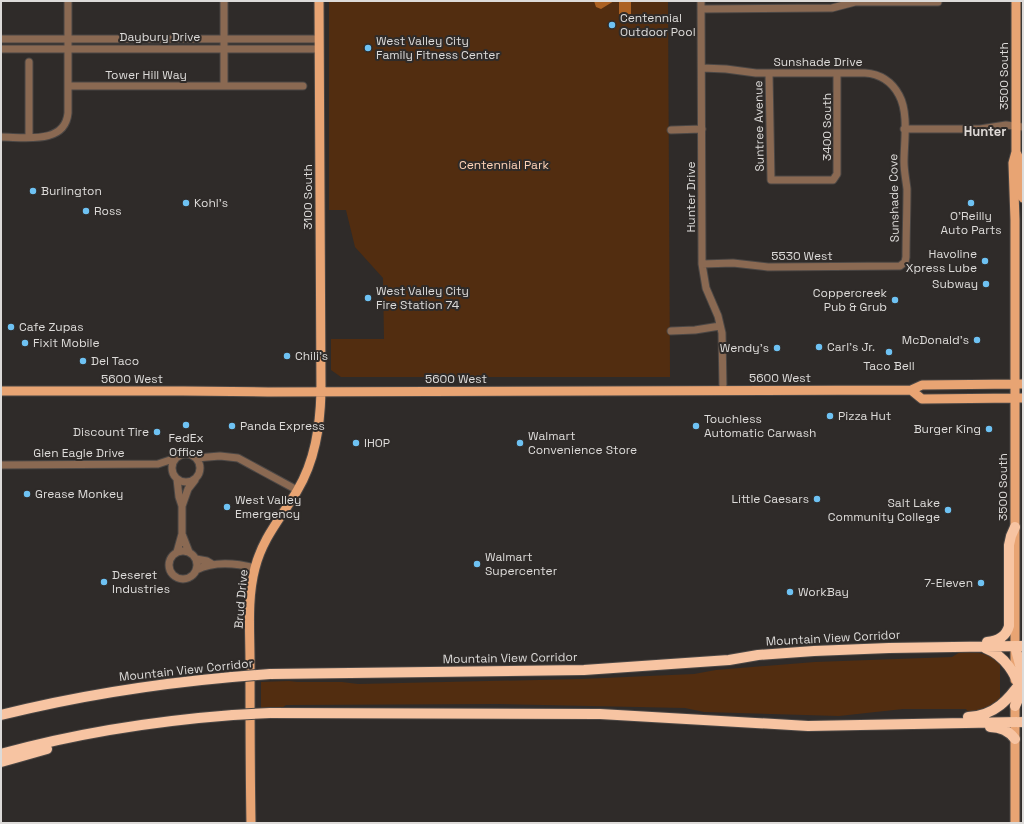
<svg xmlns="http://www.w3.org/2000/svg" width="1024" height="824" font-family="'Space Grotesk',sans-serif">
	<style>
		.green { fill: #522d10 }
		.water { fill: #ac6122 }
		.lines { fill: none; stroke-linecap: round; stroke-linejoin: round }
		.minor-casing { stroke: #4b4745; stroke-width: 9 }
		.major-casing { stroke: #4b4745; stroke-width: 11 }
		.highway-casing { stroke: #4b4745; stroke-width: 12 }
		.minor { stroke: #8a6952; stroke-width: 7 }
		.major { stroke: #e8a473; stroke-width: 9 }
		.highway { stroke: #f7c4a2; stroke-width: 10 }
		.highway-bridge-casing { stroke: #4b4745; stroke-width: 12; stroke-linecap: butt }
		.highway-bridge { stroke: #f7c4a2; stroke-width: 10 }
		.poi-dot { fill: #6ec2f3; stroke: #2f2b29; stroke-width: 1.5 }
		.labels { text-anchor: middle; dominant-baseline: central; stroke-width: 4; stroke-linejoin: round; paint-order: stroke }
		.poi-label { font-size: 12px; fill: #dddbd9; stroke: #2f2b29; text-anchor: start }
		.street-label { font-size: 12px; fill: #dddbd9; stroke: #2f2b29 }
		.park-label { font-size: 12px; fill: #ffd4b8; stroke: #2f2b29 }
		.neighbourhood-label { font-size: 13px; font-weight: bold; fill: #ded9d6; stroke: #2f2b29 }
	</style>
	<rect width="100%" height="100%" fill="#2f2b29"/>
	<path class="green" d="M329,1H668L670,377H341L331,370V339H384L383,278L355,247L346,210H329Z
		M960,652C975,652 989,652 1000,664V701L990,708L969,713L966,709H903L839,716L704,712L685,708L497,704L286,705L282,708H261V682L289,681L297,682H342L358,684L581,679L694,674L716,670L815,662L952,657Z"/>
	<path class="water" d="M594,1H614L601,9L596,7Z
		M619,1H631V14H619Z"/>
	<g class="lines">
		<g class="minor-casing">
			<path id="minor" d="M701,1L702,264L706,288L718,316L722,333L723,390
				M701,9L832,8L855,2H938
				M1,39H319
				M1,49H319
				M29,62V137
				M702,68L726,69L756,73H865C880,74 892,82 899,95C909,113 904,142 904,162C904,171 906,180 907,189C907,212 906,234 906,257L905,262L900,266L768,267L733,263L702,264
				M769,73L771,180H833L837,174V73
				M68,86H303
				M224,86V1
				M904,129H980L1006,125L1023,127
				M671,130L702,129
				M1,137C24,137 65,145 68,113V1
				M671,331L695,330L720,326
				M172 468a14 14 0 1 1 28 0a14 14 0 1 1-28 0Z
				M196,458L220,456L238,458L297,490
				M1,465L158,464L176,458
				M177,479L179,497L182,506V534L189,552
				M182,506L188,489L195,480
				M169 565a14 14 0 1 1 28 0a14 14 0 1 1-28 0Z
				M177,552L182,534
				M196,559L207,561L212,564
				M196,570C214,561 236,563 255,568"/>
		</g>
		<g class="major-casing">
			<path id="major" d="M1016,152L1020,161L1023,198
				M911,390L922,399L1023,398
				M1,391H183L268,392L911,390L922,385L1023,384
				M1015,680V220L1013,163L1016,152V1
				M251,823C250,769 250,716 250,662C250,631 247,598 255,568C263,537 281,518 297,491C315,461 320,427 321,392L319,1
				M1015,823V698"/>
		</g>
		<g class="highway-casing">
			<path id="highway" d="M987,642C998,641 1006,637 1009,626V545L1011,536L1015,527
				M1015,646L1023,676
				M985,648C1006,656 1015,674 1023,694
				M270,674L584,670L729,660L758,655L814,651L889,648L1023,646
				M1015,706L1023,689
				M270,713L600,714L808,726L1023,722
				M1,715C77,696 154,684 232,677
				M968,717C995,716 1009,699 1023,679
				M990,727C1000,727 1009,731 1015,739
				M1,754C77,733 155,721 233,715
				M1,762L47,749"/>
		</g>
		<use href="#minor" class="minor"/>
		<use href="#major" class="major"/>
		<use href="#highway" class="highway"/>
		<g class="highway-bridge-casing">
			<path id="highway-bridge" d="M232,677L270,674
				M233,715L270,713"/>
		</g>
		<use href="#highway-bridge" class="highway-bridge"/>
	</g>
	<g class="poi-dot">
		<circle cx="612" cy="25" r="4"/>
		<circle cx="368" cy="48" r="4"/>
		<circle cx="33" cy="191" r="4"/>
		<circle cx="186" cy="203" r="4"/>
		<circle cx="971" cy="203" r="4"/>
		<circle cx="86" cy="211" r="4"/>
		<circle cx="985" cy="261" r="4"/>
		<circle cx="986" cy="284" r="4"/>
		<circle cx="368" cy="298" r="4"/>
		<circle cx="895" cy="300" r="4"/>
		<circle cx="11" cy="327" r="4"/>
		<circle cx="977" cy="340" r="4"/>
		<circle cx="25" cy="343" r="4"/>
		<circle cx="819" cy="347" r="4"/>
		<circle cx="777" cy="348" r="4"/>
		<circle cx="889" cy="352" r="4"/>
		<circle cx="287" cy="356" r="4"/>
		<circle cx="83" cy="361" r="4"/>
		<circle cx="830" cy="416" r="4"/>
		<circle cx="186" cy="425" r="4"/>
		<circle cx="232" cy="426" r="4"/>
		<circle cx="696" cy="426" r="4"/>
		<circle cx="989" cy="429" r="4"/>
		<circle cx="157" cy="432" r="4"/>
		<circle cx="356" cy="443" r="4"/>
		<circle cx="520" cy="443" r="4"/>
		<circle cx="27" cy="494" r="4"/>
		<circle cx="817" cy="499" r="4"/>
		<circle cx="227" cy="507" r="4"/>
		<circle cx="948" cy="510" r="4"/>
		<circle cx="477" cy="564" r="4"/>
		<circle cx="104" cy="582" r="4"/>
		<circle cx="981" cy="583" r="4"/>
		<circle cx="790" cy="592" r="4"/>
	</g>
	<g class="labels">
		<g class="poi-label">
			<text x="620" y="18">Centennial<tspan x="620" dy="14">Outdoor Pool</tspan></text>
			<text x="376" y="41">West Valley City<tspan x="376" dy="14">Family Fitness Center</tspan></text>
			<text x="41" y="191">Burlington</text>
			<text x="194" y="203">Kohl's</text>
			<text x="94" y="211">Ross</text>
			<text x="971" y="216" text-anchor="middle">O'Reilly<tspan x="971" dy="14">Auto Parts</tspan></text>
			<text x="977" y="254" text-anchor="end">Havoline<tspan x="977" dy="14">Xpress Lube</tspan></text>
			<text x="978" y="284" text-anchor="end">Subway</text>
			<text x="376" y="291">West Valley City<tspan x="376" dy="14">Fire Station 74</tspan></text>
			<text x="887" y="293" text-anchor="end">Coppercreek<tspan x="887" dy="14">Pub &amp; Grub</tspan></text>
			<text x="19" y="327">Cafe Zupas</text>
			<text x="969" y="340" text-anchor="end">McDonald's</text>
			<text x="33" y="343">Fixit Mobile</text>
			<text x="827" y="347">Carl's Jr.</text>
			<text x="769" y="348" text-anchor="end">Wendy's</text>
			<text x="295" y="356">Chili's</text>
			<text x="91" y="361">Del Taco</text>
			<text x="889" y="366" text-anchor="middle">Taco Bell</text>
			<text x="838" y="416">Pizza Hut</text>
			<text x="704" y="419">Touchless<tspan x="704" dy="14">Automatic Carwash</tspan></text>
			<text x="240" y="426">Panda Express</text>
			<text x="981" y="429" text-anchor="end">Burger King</text>
			<text x="149" y="432" text-anchor="end">Discount Tire</text>
			<text x="528" y="436">Walmart<tspan x="528" dy="14">Convenience Store</tspan></text>
			<text x="186" y="438" text-anchor="middle">FedEx<tspan x="186" dy="14">Office</tspan></text>
			<text x="364" y="443">IHOP</text>
			<text x="35" y="494">Grease Monkey</text>
			<text x="809" y="499" text-anchor="end">Little Caesars</text>
			<text x="235" y="500">West Valley<tspan x="235" dy="14">Emergency</tspan></text>
			<text x="940" y="503" text-anchor="end">Salt Lake<tspan x="940" dy="14">Community College</tspan></text>
			<text x="485" y="557">Walmart<tspan x="485" dy="14">Supercenter</tspan></text>
			<text x="112" y="575">Deseret<tspan x="112" dy="14">Industries</tspan></text>
			<text x="973" y="583" text-anchor="end">7-Eleven</text>
			<text x="798" y="592">WorkBay</text>
		</g>
		<g class="street-label">
			<text x="160" y="37">Daybury Drive</text>
			<text x="818" y="62">Sunshade Drive</text>
			<text x="146" y="75">Tower Hill Way</text>
			<text transform="translate(1004 76) rotate(-90)">3500 South</text>
			<text transform="translate(759 126) rotate(-91)">Suntree Avenue</text>
			<text transform="translate(827 127) rotate(-90)">3400 South</text>
			<text transform="translate(308 197) rotate(-90)">3100 South</text>
			<text transform="translate(691 197) rotate(-90)">Hunter Drive</text>
			<text transform="translate(894 198) rotate(-91)">Sunshade Cove</text>
			<text x="802" y="256">5530 West</text>
			<text x="780" y="378">5600 West</text>
			<text x="132" y="379">5600 West</text>
			<text x="456" y="379">5600 West</text>
			<text x="79" y="453">Glen Eagle Drive</text>
			<text transform="translate(1003 487) rotate(-90)">3500 South</text>
			<text transform="translate(241 599) rotate(-85)">Brud Drive</text>
			<text transform="translate(833 638) rotate(-3)">Mountain View Corridor</text>
			<text transform="translate(510 658) rotate(-1)">Mountain View Corridor</text>
			<text transform="translate(186 670) rotate(-6)">Mountain View Corridor</text>
		</g>
		<g class="park-label">
			<text x="504" y="165">Centennial Park</text>
		</g>
		<g class="neighbourhood-label">
			<text x="985" y="131">Hunter</text>
		</g>
	</g>
	<rect width="1024" height="824" fill="none" stroke="#dddbd9" stroke-width="4"/>
</svg>
